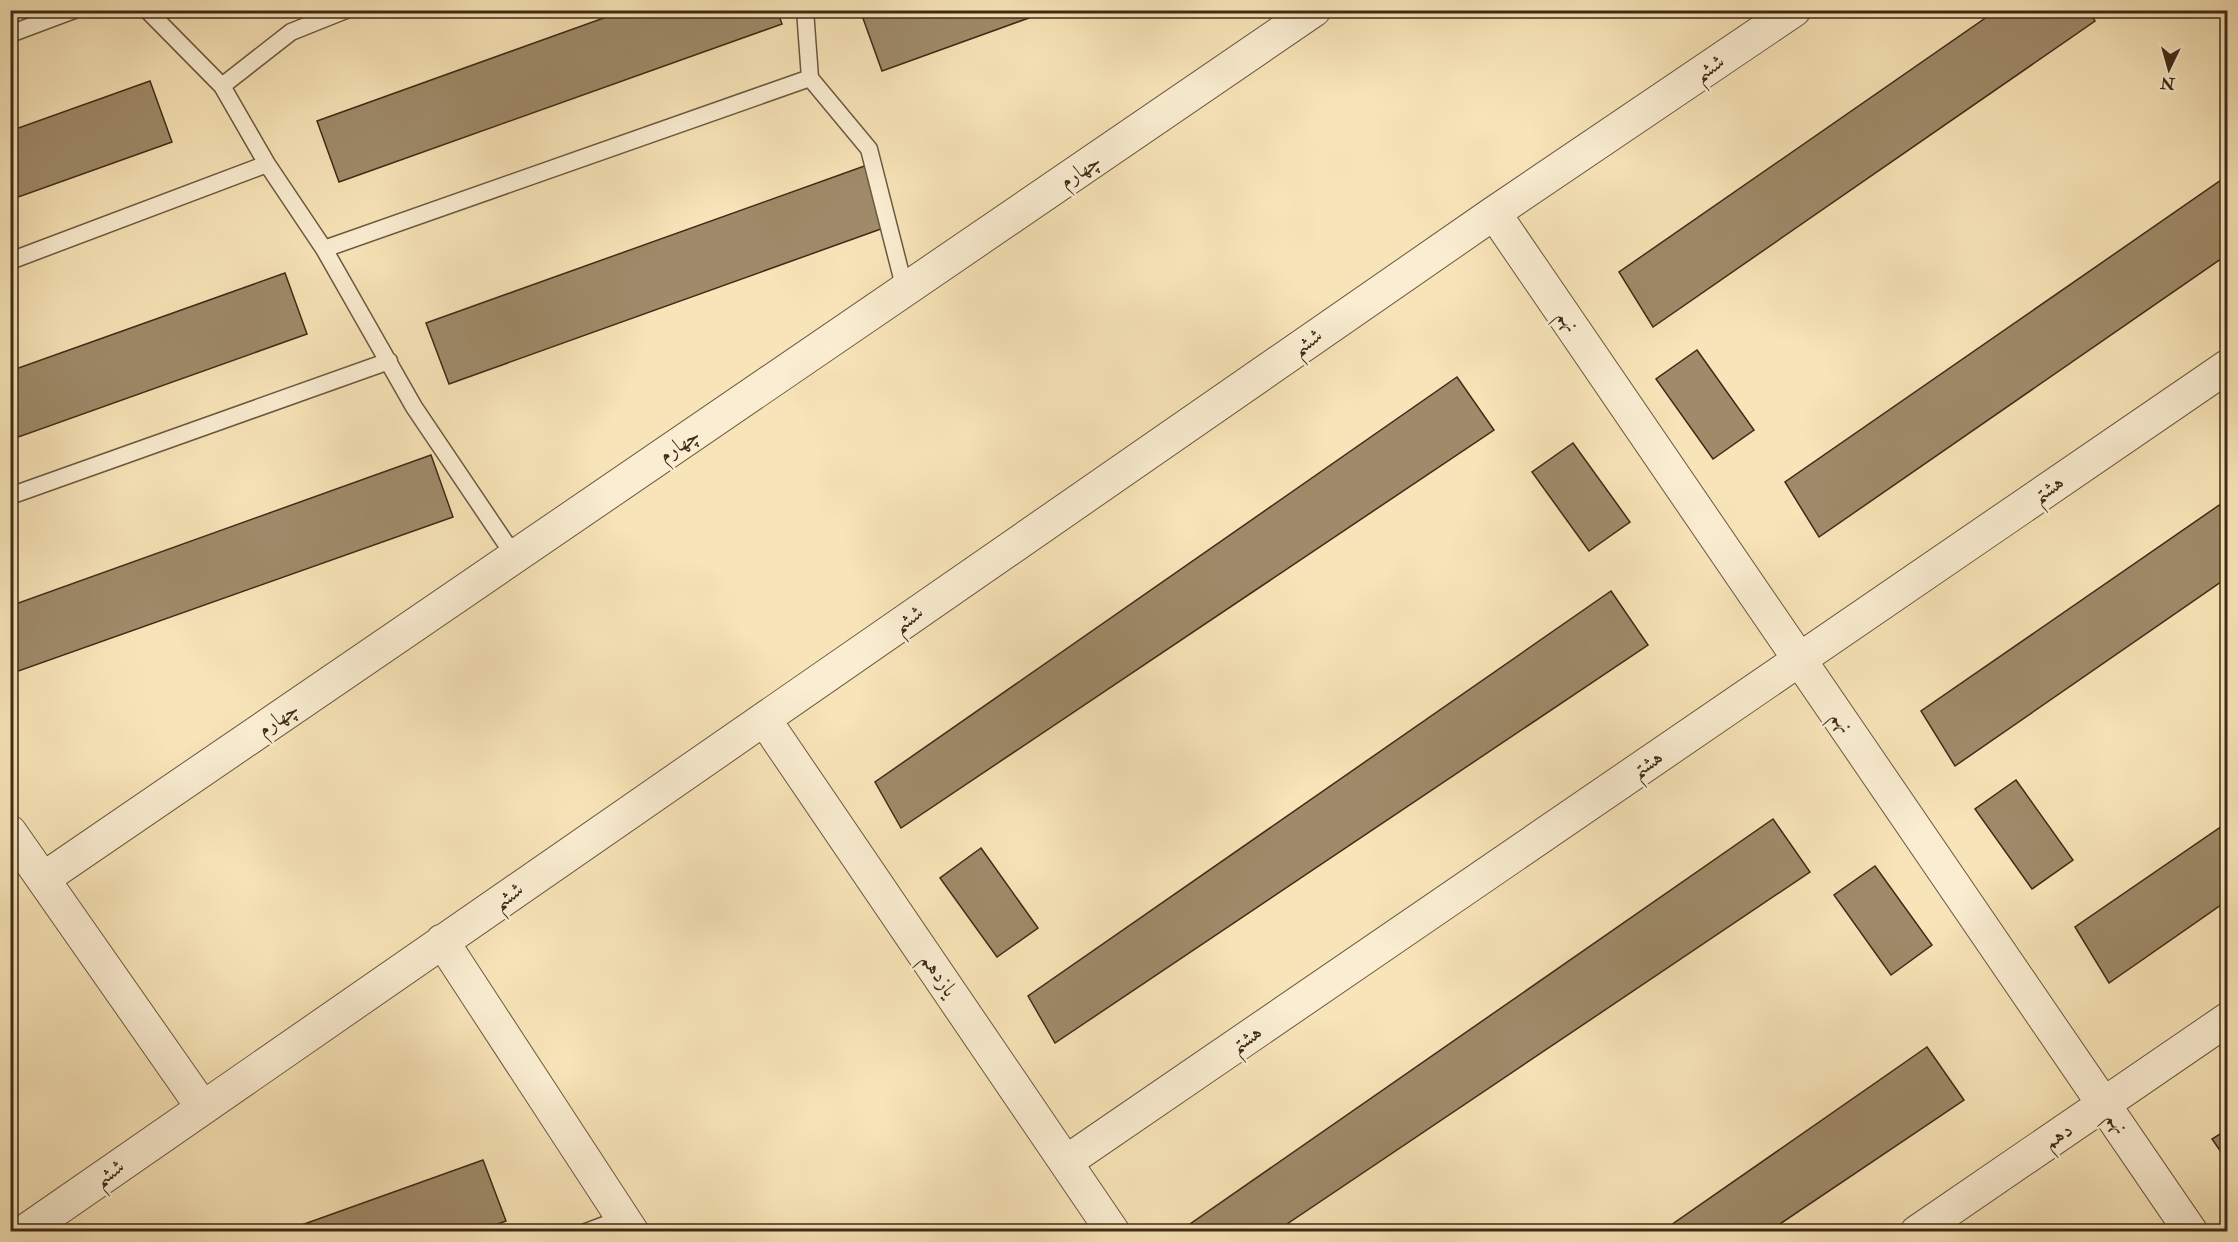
<svg xmlns="http://www.w3.org/2000/svg" width="2238" height="1242" font-family="'IM FELL Double Pica',Amiri,serif">
	<style>
		.building { fill: #9f8b6a; stroke: #3f2a16; stroke-width: 1.5 }
		.lines { fill: none; stroke-linecap: round; stroke-linejoin: round }
		.lane-casing { stroke: #6d583e; stroke-width: 19 }
		.street-casing { stroke: #6d583e; stroke-width: 35 }
		.lane { stroke: #faedd1; stroke-width: 16 }
		.street { stroke: #faedd1; stroke-width: 33 }
		.labels { text-anchor: middle; dominant-baseline: central; stroke-width: 5; stroke-linejoin: round; paint-order: stroke }
		.street-label { font-size: 21px; fill: #3f2a16; stroke: #faedd1 }
	</style>
	<rect width="100%" height="100%" fill="#f7e4b8"/>
	<filter id="stains"><feTurbulence type="fractalNoise" baseFrequency=".00333" numOctaves="4"/><feColorMatrix values="0 0 0 0 .2 0 0 0 0 .09 0 0 0 0 .02 0 0 0 .5 -.17"/></filter>
	<radialGradient id="worn" r=".72"><stop offset=".6" stop-color="#630" stop-opacity="0"/><stop offset="1" stop-color="#630" stop-opacity=".3"/></radialGradient>
	<path class="building" d="M626,10H777L782,24L339,182L317,121Z
		M860,10H1051L882,71Z
		M1997,10H2089L2095,21L1653,327L1619,272Z
		M150,81L172,142L10,200V131Z
		M870,164L892,225L449,384L426,323Z
		M2227,176L2228,254L1819,537L1785,482Z
		M285,273L307,334L10,440V371Z
		M1697,350L1754,430L1713,459L1656,379Z
		M1457,377L1494,430L901,828L875,782Z
		M1573,443L1630,522L1589,551L1532,472Z
		M431,455L453,517L10,674V606Z
		M2228,499V577L1955,766L1921,711Z
		M1611,591L1648,645L1055,1043L1028,996Z
		M2016,780L2073,860L2032,889L1975,809Z
		M1773,819L1810,872L1275,1232H1195L1190,1224Z
		M2228,822V900L2109,983L2075,927Z
		M981,848L1038,928L997,957L940,878Z
		M1875,866L1932,945L1891,975L1834,895Z
		M1927,1047L1964,1100L1768,1232H1661Z
		M2228,1129V1162L2212,1139Z
		M483,1160L506,1221L476,1232H282Z"/>
	<g class="lines">
		<g class="lane-casing">
			<path id="lane" d="M147,10L222,86L267,164L324,249L414,407L515,557
				M805,10L810,78L869,149L905,290
				M10,34L74,10
				M222,86L291,32L346,10
				M324,249L810,78
				M10,261L267,164
				M10,496L389,361
				M586,1232L623,1218"/>
		</g>
		<g class="street-casing">
			<path id="street" d="M1494,213L2191,1232
				M764,719L1113,1232
				M10,832L203,1108
				M43,879L1314,10
				M442,941L632,1232
				M1066,1162L2228,366
				M24,1232L1494,213L1794,10
				M1917,1232L2228,1019"/>
		</g>
		<use href="#lane" class="lane"/>
		<use href="#street" class="street"/>
	</g>
	<g class="labels">
		<g class="street-label">
			<text transform="translate(1709 68) rotate(-34)">ششم</text>
			<text transform="translate(1080 171) rotate(-34)">چهارم</text>
			<text transform="translate(1568 321) rotate(56)">نهم</text>
			<text transform="translate(1307 342) rotate(-35)">ششم</text>
			<text transform="translate(679 445) rotate(-34)">چهارم</text>
			<text transform="translate(2048 489) rotate(-34)">هشتم</text>
			<text transform="translate(908 619) rotate(-35)">ششم</text>
			<text transform="translate(278 719) rotate(-34)">چهارم</text>
			<text transform="translate(1842 722) rotate(56)">نهم</text>
			<text transform="translate(1647 764) rotate(-34)">هشتم</text>
			<text transform="translate(508 896) rotate(-35)">ششم</text>
			<text transform="translate(939 975) rotate(56)">یازدهم</text>
			<text transform="translate(1246 1039) rotate(-34)">هشتم</text>
			<text transform="translate(2117 1123) rotate(56)">نهم</text>
			<text transform="translate(2058 1136) rotate(-34)">دهم</text>
			<text transform="translate(109 1173) rotate(-35)">ششم</text>
		</g>
	</g>
	<rect width="2238" height="1242" fill="none" stroke="#f7e4b8" stroke-width="36"/>
	<rect x="12" y="12" width="2214" height="1218" fill="none" stroke="#3f2a16" stroke-width="3"/>
	<rect x="18" y="18" width="2202" height="1206" fill="none" stroke="#3f2a16" stroke-width="1.5"/>
	<g transform="translate(2169 69) rotate(185)" stroke="#faedd1" stroke-width="4.5" paint-order="stroke">
	<path d="M0-4.5L10 22L0 15L-10 22Z" fill="#3f2a16"/>
	<text y="-9" font-size="16" font-weight="bold" text-anchor="middle" fill="#3f2a16">N</text>
	</g>
	<rect width="100%" height="100%" filter="url(#stains)"/>
	<rect width="100%" height="100%" fill="url(#worn)"/>
</svg>
